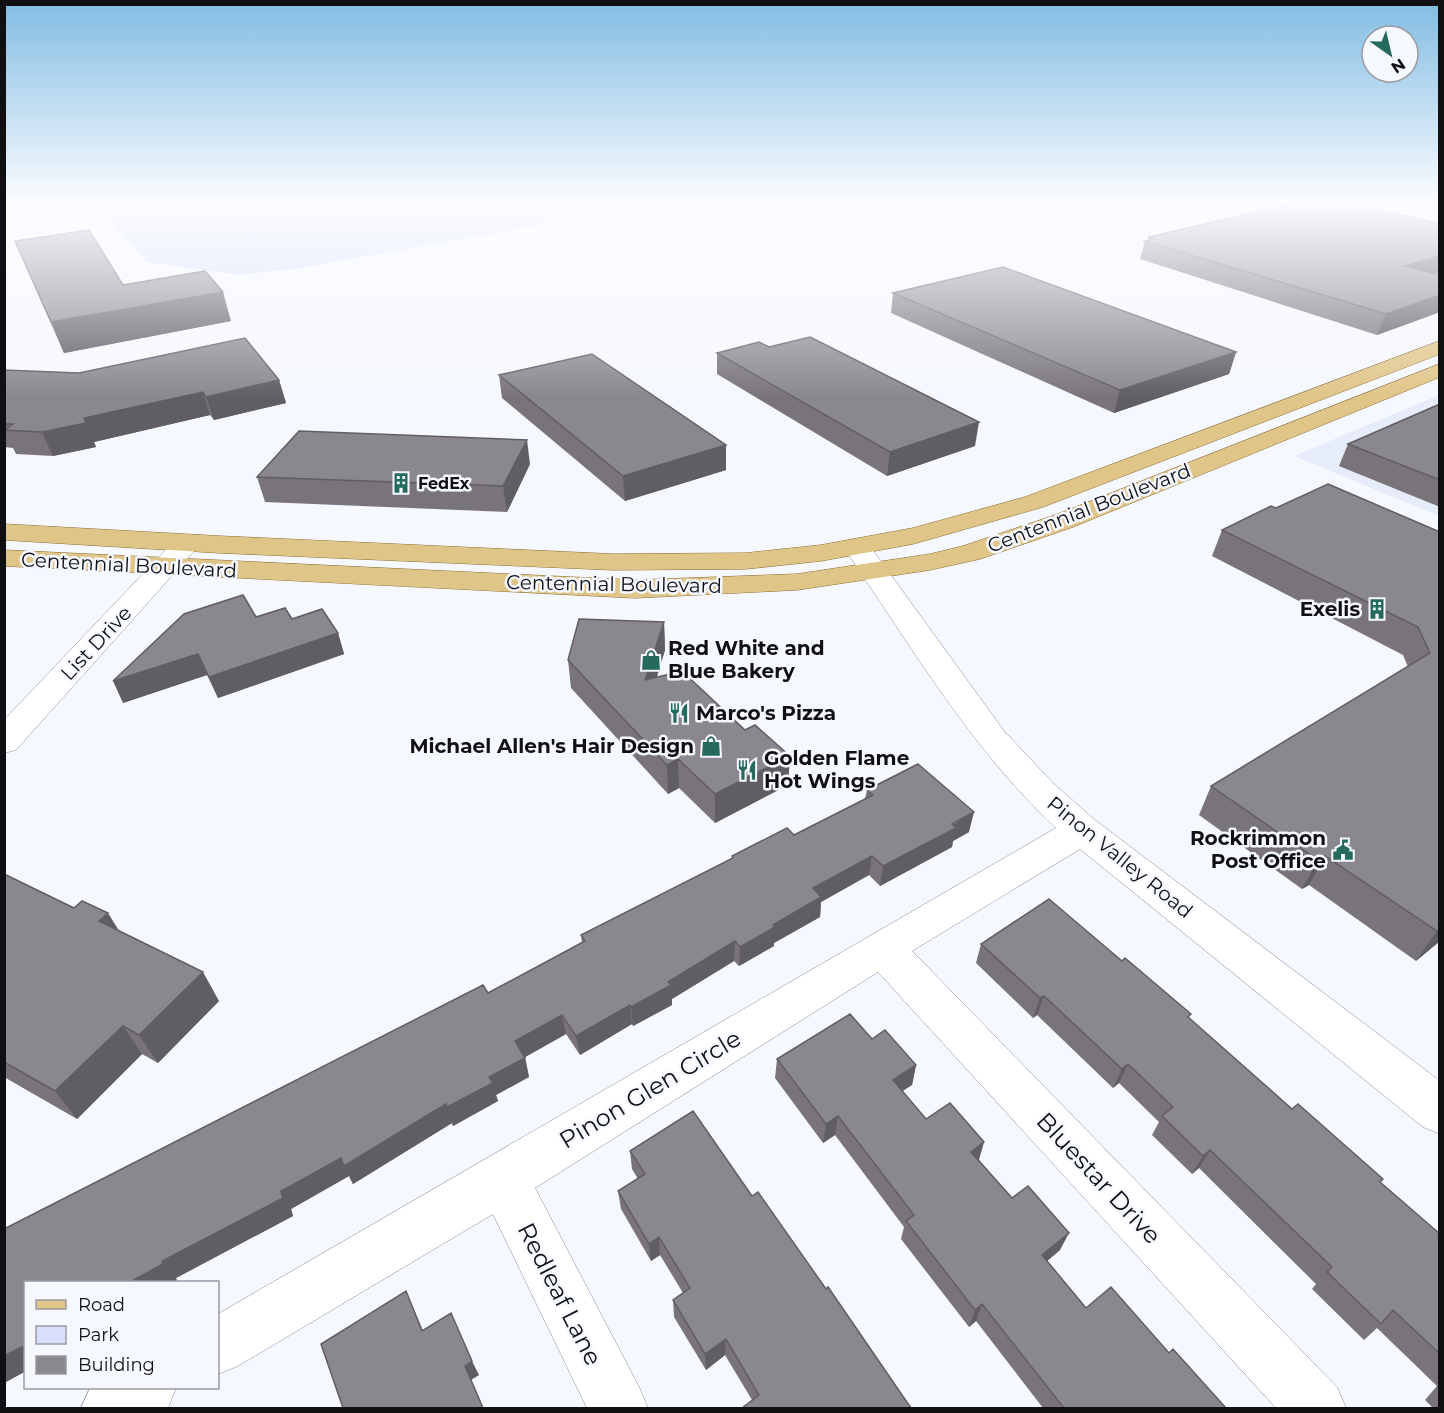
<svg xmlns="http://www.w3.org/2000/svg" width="1444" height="1413" font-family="Montserrat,sans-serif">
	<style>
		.built { fill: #e7ecfb }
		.green { fill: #d9e0fb }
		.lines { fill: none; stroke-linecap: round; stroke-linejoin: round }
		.street-casing { stroke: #878991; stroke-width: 1 }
		.primary-casing { stroke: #8a6c2c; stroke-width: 1 }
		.street { fill: #fff; fill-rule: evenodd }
		.primary { fill: #e0c588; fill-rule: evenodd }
		.wall { fill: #78747a }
		.shaded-wall { fill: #615e63 }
		.building { fill: #8b878e; stroke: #615e63; stroke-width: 1.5 }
		.labels { text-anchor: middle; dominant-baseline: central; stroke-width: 5; stroke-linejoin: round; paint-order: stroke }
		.far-poi-label { font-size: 16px; font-weight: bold; fill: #101013; stroke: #f6f8ff; text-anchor: start }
		.street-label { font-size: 20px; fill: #101013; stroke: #f6f8ff }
		.poi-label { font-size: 20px; font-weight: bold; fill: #101013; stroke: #f6f8ff; text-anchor: end }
		.near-street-label { font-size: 24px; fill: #101013; stroke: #f6f8ff }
	</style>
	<rect width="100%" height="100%" fill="#f6f8ff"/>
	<path class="built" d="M1439,395V516L1294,456Z"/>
	<path class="green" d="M94,201H513L552,223L300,268L239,275L147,262L105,216Z
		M942,201H1245L1182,216L1130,201L933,209Z"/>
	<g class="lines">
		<g class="street-casing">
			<path id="street" d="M186,536L195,538L199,544L195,550L16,750L4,753V720L177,538Z
				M857,540L867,542L1004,731L1054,784L1095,820L1440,1081V1134L1423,1127L1080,849L912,951L1337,1387L1346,1408H1276L878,972L535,1188L639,1387L648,1408H587L493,1214L238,1366L218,1374V1314L1056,828C970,748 910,644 844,548L847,542Z
				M90,1388H176L168,1408H81Z"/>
		</g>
		<g class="primary-casing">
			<path id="primary" d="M1440,341V354L1043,507L913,544L821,561L746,569L613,570L220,553L4,540V524L220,536L613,554L746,553L821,545L913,528L1025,497Z
				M1440,364V377L1073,527L980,559L930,570L797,590L635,598L4,566V550L635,580L797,574L930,554L963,546L1055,515Z"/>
		</g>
		<use href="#street" class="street"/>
		<use href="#primary" class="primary"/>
	</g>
	<path class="wall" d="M1440,224V272L1433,274L1440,275V312L1377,335L1140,259L1145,241L1148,240L1149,237Z
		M15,241L123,285L231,321L64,353Z
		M893,293L1236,352L1229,374L1114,413L891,313Z
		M769,347L975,446L887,476L717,374V353Z
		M4,370L279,380L286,403L214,420L210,415L94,442L96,447L53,456L16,454L13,448L4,447Z
		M499,375L726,470L625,501L502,398Z
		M1440,404V507L1339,466L1348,444Z
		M530,464L507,512L265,502L257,477Z
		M1276,508L1440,532V941L1416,961L1309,885L1302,889L1199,815L1211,786L1408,667L1403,655L1212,556L1222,530Z
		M256,617L292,619L338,633L344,654L218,698L207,675L123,703Z
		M664,622L665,650L657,677L790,756L788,785L715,823L679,788L668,794L571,688L568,660Z
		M867,790L969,832L953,841L952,847L880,886L869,875L821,902L820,917L774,943V946L739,966L734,961L672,999V1005L633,1026L632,1024L580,1055L566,1034L525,1057L529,1077L496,1095L498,1101L453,1126L452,1123L353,1184L349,1176L291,1209L293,1216L176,1278L177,1281L174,1282H26V1371L4,1383V1229L488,993L582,942L581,935L732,859V856L794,835L865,799Z
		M4,874L119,931L219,1001L158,1063L142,1054L77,1119L4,1077Z
		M981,944L1189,1019L1292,1109L1440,1234V1408H1433L1425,1400L1437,1386L1377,1328L1364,1340L1312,1289L1316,1284L1199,1168L1192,1174L1152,1135L1159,1122L1119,1083L1113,1088L1037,1015L1033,1018L976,963Z
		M872,1039L916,1065L912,1085L902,1091L926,1119L984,1142L979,1160L1012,1198L1060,1250L1047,1261L1086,1308L1169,1353L1226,1408H1043L976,1321L969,1327L901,1239L904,1227L835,1135L823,1143L775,1078L777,1059Z
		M630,1151L752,1196L826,1289L911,1408L752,1400L725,1355L706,1370L674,1317L673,1300L683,1293L660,1255L651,1261L621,1209L618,1191L638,1179L632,1169Z"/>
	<path class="shaded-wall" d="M1440,256V272L1397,285L1405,266Z
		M223,292L231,321L64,353L51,322Z
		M1440,295V312L1377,335L1386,314Z
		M1236,352L1229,374L1114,413L1120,390Z
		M279,380L286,403L214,420L206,397Z
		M203,392L210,415L94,442L96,447L53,456L42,432L84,418Z
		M979,422L975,446L887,476L890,452Z
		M527,440L530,464L507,512L503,486Z
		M726,445V470L625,501L623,476Z
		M664,622L665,650L647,708L645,680Z
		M338,633L344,654L218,698L209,677Z
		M198,654L207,675L123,703L113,681Z
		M790,756L788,785L715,823V794Z
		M678,759L679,788L668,794L667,765Z
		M974,812L969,832L953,841L952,847L880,886L883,866Z
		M872,856L869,875L821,902L820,917L774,943V946L739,966L740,947L773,925L813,888Z
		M1325,856L1309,885L1302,889L1318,860Z
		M108,913L126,942L99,921Z
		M1440,929V941L1416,961L1437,931Z
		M735,941L734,961L672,999V1005L633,1026L631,1007L668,982Z
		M203,972L219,1001L158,1063L139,1035Z
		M1044,996L1037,1015L1033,1018L1040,998Z
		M630,1005L632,1024L580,1055L576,1036Z
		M562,1015L566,1034L520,1060L515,1041Z
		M123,1026L142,1054L77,1119L55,1091Z
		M525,1058L529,1077L496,1095L498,1101L453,1126L447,1107L489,1077Z
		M1128,1064L1119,1083L1113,1088L1122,1069Z
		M916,1065L912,1085L890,1099L893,1080Z
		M446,1104L452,1123L353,1184L349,1176L291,1209L293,1216L176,1278L177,1281L174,1282H130L162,1261L281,1191L341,1158Z
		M838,1116L835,1135L823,1143L826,1124Z
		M984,1142L978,1161L971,1152Z
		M1210,1150L1199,1168L1192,1174L1203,1156Z
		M1069,1233L1060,1250L1034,1272L1042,1255Z
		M659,1237L660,1255L651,1261L649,1244Z
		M406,1291L413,1307L429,1345L422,1331Z
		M982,1304L976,1321L969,1327L975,1310Z
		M726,1339L725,1355L706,1370L705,1354Z
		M26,1345V1371L4,1383V1356Z
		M472,1361L479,1375L471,1380L465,1366Z"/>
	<path class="building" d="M1302,201H1342L1440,224V256L1405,266L1440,275V295L1386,314L1145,241L1153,239L1149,237Z
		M89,230L123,285L205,271L223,292L51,322L15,241Z
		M1003,267L1236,352L1120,390L893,293Z
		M810,337L979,422L890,452L717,353L759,342L769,347Z
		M245,338L279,380L206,397L203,392L84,418L86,423L42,432L5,430L13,424H4V370L79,373Z
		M592,354L726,445L623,476L499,375Z
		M1440,404V480L1348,444Z
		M299,431L527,440L503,486L257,477Z
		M1328,484L1440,532V929L1437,931L1325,856L1318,860L1211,786L1430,653L1418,627L1222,530L1271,506L1276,508Z
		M243,595L256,617L285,608L292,619L322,609L338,633L209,677L198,654L113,681L184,614Z
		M579,619L664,622L645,680L682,671L745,730L755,725L790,756L715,794L678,759L667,765L568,660Z
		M918,764L974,812L952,824L956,828L883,866L872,856L813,888L821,897L773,925L775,927L740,947L735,941L668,982L671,985L631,1007L630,1005L576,1036L562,1015L515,1041L525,1058L489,1077L493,1083L447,1107L446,1104L344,1166L341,1158L281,1191L283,1198L162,1261L163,1264L130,1282H26V1345L4,1356V1229L483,985L488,993L585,941L581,935L733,858L732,856L787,828L794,835L873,795L867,790Z
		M4,874L74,908L82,901L108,913L99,921L203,972L139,1035L123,1026L55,1091L4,1062Z
		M1049,899L1122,961L1125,958L1191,1014L1188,1017L1292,1109L1298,1104L1383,1179L1380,1182L1440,1234V1354L1393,1310L1381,1324L1327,1272L1332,1267L1210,1150L1203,1156L1162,1116L1173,1107L1128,1064L1122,1069L1044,996L1040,998L981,944Z
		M850,1014L872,1039L885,1030L916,1065L893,1080L926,1119L950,1103L984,1142L971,1152L1012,1198L1028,1186L1069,1233L1042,1255L1086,1308L1111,1287L1169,1353L1173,1349L1226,1408H1064L982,1304L975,1310L906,1221L914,1215L838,1116L826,1124L777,1059Z
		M693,1111L752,1196L758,1192L826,1289L828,1287L911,1408H742L759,1395L726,1339L705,1354L673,1300L690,1288L659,1237L649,1244L618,1191L645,1174L630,1151Z
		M406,1291L422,1331L451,1313L472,1361L465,1366L483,1408H343L321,1344Z"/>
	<linearGradient id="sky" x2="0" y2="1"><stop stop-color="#81bce2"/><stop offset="0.51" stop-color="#fbfcff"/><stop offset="1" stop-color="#fbfcff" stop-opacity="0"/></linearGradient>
	<rect width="1444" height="398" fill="url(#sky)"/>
	<defs>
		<g id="building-bare" transform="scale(1.62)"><path d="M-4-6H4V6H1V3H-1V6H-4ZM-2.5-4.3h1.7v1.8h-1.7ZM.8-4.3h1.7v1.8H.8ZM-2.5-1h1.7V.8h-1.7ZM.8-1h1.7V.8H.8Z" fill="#256a5c" stroke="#f6f8ff" stroke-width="2.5" paint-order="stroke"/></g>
		<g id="shop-bare" transform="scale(1.62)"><path d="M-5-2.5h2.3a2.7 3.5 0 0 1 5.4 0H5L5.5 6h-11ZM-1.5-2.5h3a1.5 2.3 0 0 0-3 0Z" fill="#256a5c" stroke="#f6f8ff" stroke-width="2.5" paint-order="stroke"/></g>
		<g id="restaurant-bare" transform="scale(1.62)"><path d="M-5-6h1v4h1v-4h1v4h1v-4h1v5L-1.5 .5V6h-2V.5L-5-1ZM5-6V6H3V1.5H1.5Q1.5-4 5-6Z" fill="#256a5c" stroke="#f6f8ff" stroke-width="2.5" paint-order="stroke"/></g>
		<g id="civic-bare" transform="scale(1.62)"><path d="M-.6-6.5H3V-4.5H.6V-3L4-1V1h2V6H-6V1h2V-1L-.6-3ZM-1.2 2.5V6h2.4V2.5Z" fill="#256a5c" stroke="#f6f8ff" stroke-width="2.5" paint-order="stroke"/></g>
	</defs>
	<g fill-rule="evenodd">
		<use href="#building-bare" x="401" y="483"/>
		<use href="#building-bare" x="1377" y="609"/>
		<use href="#shop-bare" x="651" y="660"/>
		<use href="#restaurant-bare" x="679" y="713"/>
		<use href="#shop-bare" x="711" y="746"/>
		<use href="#restaurant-bare" x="747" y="770"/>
		<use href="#civic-bare" x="1343" y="850"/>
	</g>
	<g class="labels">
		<g class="far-poi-label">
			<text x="418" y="483">FedEx</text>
		</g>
		<g class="street-label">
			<text transform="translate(1089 508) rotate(-21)">Centennial Boulevard</text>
			<text transform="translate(129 565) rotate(3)">Centennial Boulevard</text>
			<text transform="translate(614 584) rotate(1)">Centennial Boulevard</text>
			<text transform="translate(96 643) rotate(-47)">List Drive</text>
			<text transform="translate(1120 857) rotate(39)">Pinon Valley Road</text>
		</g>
		<g class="poi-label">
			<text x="1360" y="609">Exelis</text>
			<text x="668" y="648" text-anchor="start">Red White and<tspan x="668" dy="23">Blue Bakery</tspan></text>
			<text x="696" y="713" text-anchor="start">Marco's Pizza</text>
			<text x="694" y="746">Michael Allen's Hair Design</text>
			<text x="764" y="758" text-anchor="start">Golden Flame<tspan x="764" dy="23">Hot Wings</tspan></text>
			<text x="1326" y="838">Rockrimmon<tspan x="1326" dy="23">Post Office</tspan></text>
		</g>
		<g class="near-street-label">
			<text transform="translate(650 1089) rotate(-31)">Pinon Glen Circle</text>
			<text transform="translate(1099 1178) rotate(47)">Bluestar Drive</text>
			<text transform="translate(560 1294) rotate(63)">Redleaf Lane</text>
		</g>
	</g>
	<rect width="1444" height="1413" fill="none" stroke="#101013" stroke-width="12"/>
	<rect x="24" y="1281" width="195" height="108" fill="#f6f8ff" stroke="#9a9ba1" stroke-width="1.5"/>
	<rect x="36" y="1300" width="30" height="9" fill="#e0c588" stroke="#9a9ba1" stroke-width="1.5"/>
	<text x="78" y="1311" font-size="18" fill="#101013">Road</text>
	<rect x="36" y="1326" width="30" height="18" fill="#d9e0fb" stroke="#9a9ba1" stroke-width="1.5"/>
	<text x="78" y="1341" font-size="18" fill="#101013">Park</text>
	<rect x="36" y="1356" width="30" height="18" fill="#8b878e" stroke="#9a9ba1" stroke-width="1.5"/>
	<text x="78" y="1371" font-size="18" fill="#101013">Building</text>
	<g transform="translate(1390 54) rotate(146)"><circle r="28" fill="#f6f8ff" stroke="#9a9ba1" stroke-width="1.5"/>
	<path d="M0-4.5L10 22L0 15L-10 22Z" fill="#256a5c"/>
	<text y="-9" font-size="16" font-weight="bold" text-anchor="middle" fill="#101013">N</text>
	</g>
</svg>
